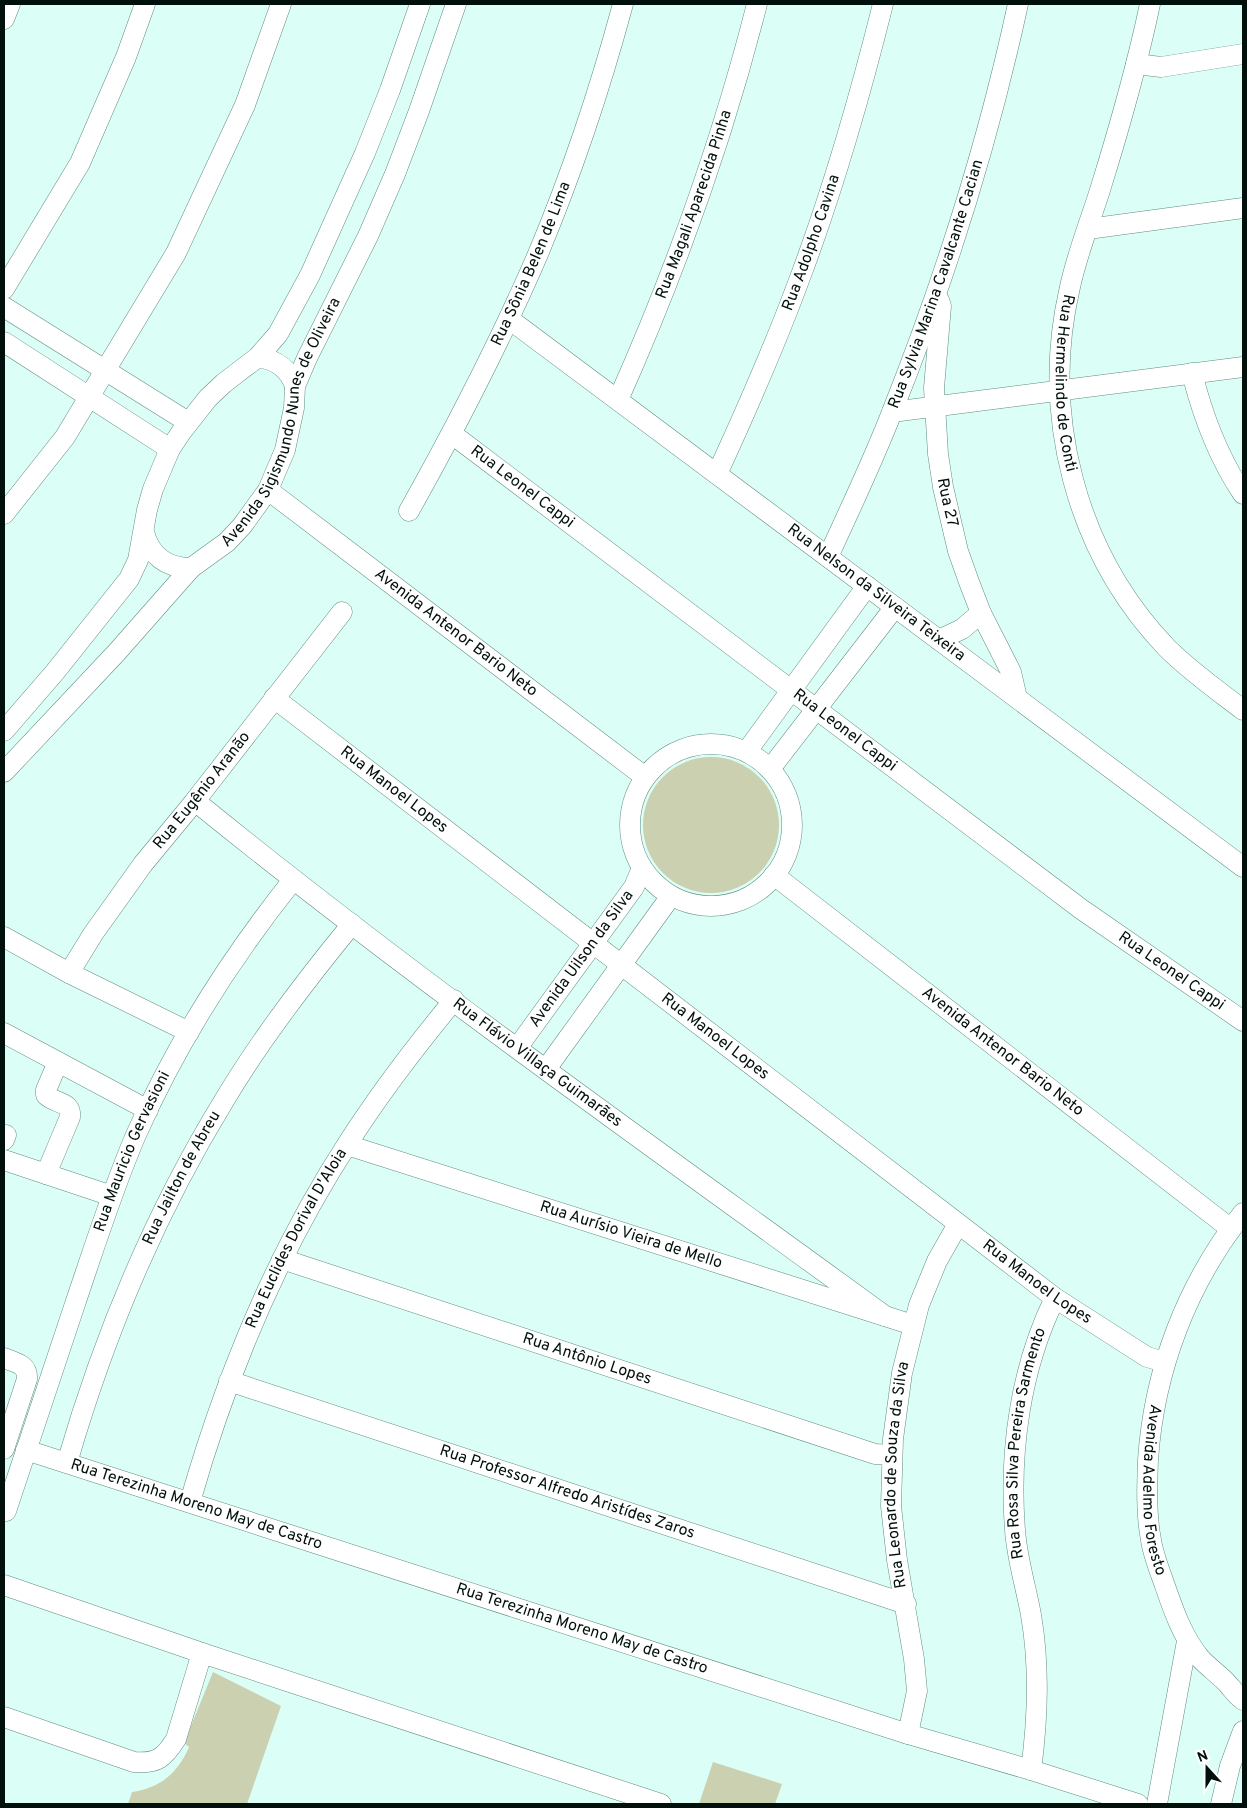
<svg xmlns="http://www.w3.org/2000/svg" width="1247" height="1808" font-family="Overpass,sans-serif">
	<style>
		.green { fill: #cad0b0 }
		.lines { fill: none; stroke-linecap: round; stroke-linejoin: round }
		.minor-casing { stroke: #628c82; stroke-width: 21 }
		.minor { stroke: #fff; stroke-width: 20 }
		.labels { text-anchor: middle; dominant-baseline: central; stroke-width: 4; stroke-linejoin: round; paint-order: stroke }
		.street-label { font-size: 16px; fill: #02100c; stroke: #fff }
	</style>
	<rect width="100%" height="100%" fill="#dbfff6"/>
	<path class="green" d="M643 825a68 68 0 1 1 136 0a68 68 0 1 1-136 0Z
		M213,1672L281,1706L247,1804H128L132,1792C160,1788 178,1773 189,1747L184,1743Z
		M713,1762L782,1784L775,1804H699Z"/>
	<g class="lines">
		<g class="minor-casing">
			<g id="minor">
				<path id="s1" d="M1150,4C1137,66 1119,129 1100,190C1090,222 1077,254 1070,287C1040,415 1076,553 1167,648C1190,671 1217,690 1243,710"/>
				<path d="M4,19L10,4"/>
				<path d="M1136,64L1161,67L1243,54"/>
				<path d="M1088,229L1243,208"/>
				<path d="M4,289L80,163L126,57L145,4"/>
				<path id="s2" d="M939,300L941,306L934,388L938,454L943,487L958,551L969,582L981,613L1011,672L1017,698"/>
				<path d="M4,307L188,422"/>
				<path id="s3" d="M509,319L1243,867"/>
				<path d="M4,342L170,449"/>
				<path d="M258,357C277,360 289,369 295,386"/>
				<path d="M1192,373C1203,417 1218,457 1243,494"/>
				<path id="s4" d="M618,400C676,270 722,142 757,4"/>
				<path d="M892,412L1243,367"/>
				<path id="s5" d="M452,434L1081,909L1243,1021"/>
				<path id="s6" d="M717,474C747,409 776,343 801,275C834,187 860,96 883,4"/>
				<path id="s7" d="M268,490L645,777"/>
				<path id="s8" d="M409,511C456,427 500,342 538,254C572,173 600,89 623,4"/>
				<path d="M4,514L65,437L176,253L245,105L281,4"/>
				<path d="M144,532C150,556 167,568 191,568"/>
				<path id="s9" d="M828,557C850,509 873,461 892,412C945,279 988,143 1018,4"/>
				<path d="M939,640L962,629L981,613"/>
				<path id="s10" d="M274,698L1055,1298L1147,1357L1165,1362"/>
				<path d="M4,731L55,672L129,579L138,560L147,510L153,489L170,449L182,431L208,398L224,383L258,357L278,334L310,275L365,153L390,90L420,4"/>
				<circle cx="711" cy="825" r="81"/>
				<path d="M747,751L867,586"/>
				<path d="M770,769L895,607"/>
				<path id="s11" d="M4,772L117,652L191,568L227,542L242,526L268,490L285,450L294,408L295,386L307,358L368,236L395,174L419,111L456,4"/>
				<path id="s12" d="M195,801C418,982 653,1147 885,1316"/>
				<path id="s13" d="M774,875L1231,1229"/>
				<path d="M4,937L69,973L189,1032"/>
				<path id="s14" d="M69,973L93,934L143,864L195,801L342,612"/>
				<path d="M4,1033L148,1110"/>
				<path id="s15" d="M517,1048L634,887L642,868"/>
				<path d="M546,1069L671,896"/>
				<path d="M4,1140L6,1135"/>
				<path id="s16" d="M347,1145L913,1325"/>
				<path d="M4,1160L103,1193"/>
				<path d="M46,1174L70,1117C72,1101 55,1104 46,1095V1090L58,1062"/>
				<path id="s17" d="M1243,1213C1187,1284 1154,1370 1148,1460C1147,1486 1146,1514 1151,1540C1153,1554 1159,1569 1164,1583C1173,1609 1182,1636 1200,1658C1207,1666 1217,1673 1225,1681C1231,1687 1236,1695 1243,1700"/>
				<path id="s18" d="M282,1259L875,1454L892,1455"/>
				<path d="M4,1358C16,1363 28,1364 27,1379L4,1449"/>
				<path id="s19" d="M229,1381L906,1604"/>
				<path id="s20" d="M26,1450L908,1734L1031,1770L1138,1804"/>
				<path id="s21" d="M67,1463C104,1335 155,1213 225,1099C262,1037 306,980 352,924"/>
				<path id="s22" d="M190,1502C226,1376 276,1254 348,1143C380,1093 416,1046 454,1000"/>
				<path id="s23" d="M6,1511C29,1442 52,1373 75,1304C94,1248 112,1191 135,1137C176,1044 230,959 293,880"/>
				<path d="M4,1585L202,1653"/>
				<path d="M4,1717L134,1762C157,1764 164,1758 176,1739L202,1653L661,1804"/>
				<path id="s24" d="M908,1734L917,1691L914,1659L897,1560L891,1506L893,1439L902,1373L919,1305L937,1261L958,1224"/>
				<path id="s25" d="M1031,1770C1038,1718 1040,1667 1031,1615C1026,1587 1017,1559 1015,1530C1009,1452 1020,1369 1055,1298"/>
				<path d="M1157,1804L1187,1641"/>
				<path d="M1221,1804L1230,1766L1243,1731"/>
			</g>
		</g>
		<use href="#minor" class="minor"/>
	</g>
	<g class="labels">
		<g class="street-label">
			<text stroke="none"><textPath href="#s4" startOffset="210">Rua Magali Aparecida Pinha</textPath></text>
			<text stroke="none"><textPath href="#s6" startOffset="250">Rua Adolpho Cavina</textPath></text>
			<text stroke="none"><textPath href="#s8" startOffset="276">Rua Sônia Belen de Lima</textPath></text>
			<text stroke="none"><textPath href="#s9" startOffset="294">Rua Sylvia Marina Cavalcante Cacian</textPath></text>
			<text stroke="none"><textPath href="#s1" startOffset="391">Rua Hermelindo de Conti</textPath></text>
			<text stroke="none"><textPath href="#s11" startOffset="455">Avenida Sigismundo Nunes de Oliveira</textPath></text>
			<text stroke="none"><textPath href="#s5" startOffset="88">Rua Leonel Cappi</textPath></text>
			<text stroke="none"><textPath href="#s2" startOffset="204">Rua 27</textPath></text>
			<text stroke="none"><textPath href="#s3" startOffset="458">Rua Nelson da Silveira Teixeira</textPath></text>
			<text stroke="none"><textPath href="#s7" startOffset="236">Avenida Antenor Bario Neto</textPath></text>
			<text stroke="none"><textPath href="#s5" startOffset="492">Rua Leonel Cappi</textPath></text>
			<text stroke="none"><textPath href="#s14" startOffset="226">Rua Eugênio Aranão</textPath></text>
			<text stroke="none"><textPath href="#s10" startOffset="151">Rua Manoel Lopes</textPath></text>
			<text stroke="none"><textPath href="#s15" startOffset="110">Avenida Uilson da Silva</textPath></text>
			<text stroke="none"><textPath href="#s5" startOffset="898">Rua Leonel Cappi</textPath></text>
			<text stroke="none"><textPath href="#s10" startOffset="556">Rua Manoel Lopes</textPath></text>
			<text stroke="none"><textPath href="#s13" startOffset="289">Avenida Antenor Bario Neto</textPath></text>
			<text stroke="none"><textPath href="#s12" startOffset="431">Rua Flávio Villaça Guimarães</textPath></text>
			<text stroke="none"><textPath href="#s23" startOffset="381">Rua Mauricio Gervasioni</textPath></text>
			<text stroke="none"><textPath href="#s21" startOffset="308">Rua Jailton de Abreu</textPath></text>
			<text stroke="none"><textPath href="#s16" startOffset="298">Rua Aurísio Vieira de Mello</textPath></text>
			<text stroke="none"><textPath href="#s22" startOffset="285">Rua Euclides Dorival D'Aloia</textPath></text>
			<text stroke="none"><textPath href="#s10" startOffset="961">Rua Manoel Lopes</textPath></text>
			<text stroke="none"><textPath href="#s18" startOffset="321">Rua Antônio Lopes</textPath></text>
			<text stroke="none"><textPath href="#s25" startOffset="330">Rua Rosa Silva Pereira Sarmento</textPath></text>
			<text stroke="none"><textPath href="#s24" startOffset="262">Rua Leonardo de Souza da Silva</textPath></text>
			<text stroke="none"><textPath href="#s17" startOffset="299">Avenida Adelmo Foresto</textPath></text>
			<text stroke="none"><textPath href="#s19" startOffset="356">Rua Professor Alfredo Aristídes Zaros</textPath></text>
			<text stroke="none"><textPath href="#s20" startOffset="179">Rua Terezinha Moreno May de Castro</textPath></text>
			<text stroke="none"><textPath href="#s20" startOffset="584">Rua Terezinha Moreno May de Castro</textPath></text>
		</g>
	</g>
	<rect width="1247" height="1808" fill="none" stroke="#02100c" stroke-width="10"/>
	<g transform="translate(1207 1768) rotate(339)" stroke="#ffffff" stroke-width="4" paint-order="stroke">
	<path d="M0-4L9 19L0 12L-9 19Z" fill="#02100c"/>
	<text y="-8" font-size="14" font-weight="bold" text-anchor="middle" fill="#02100c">N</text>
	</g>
</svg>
